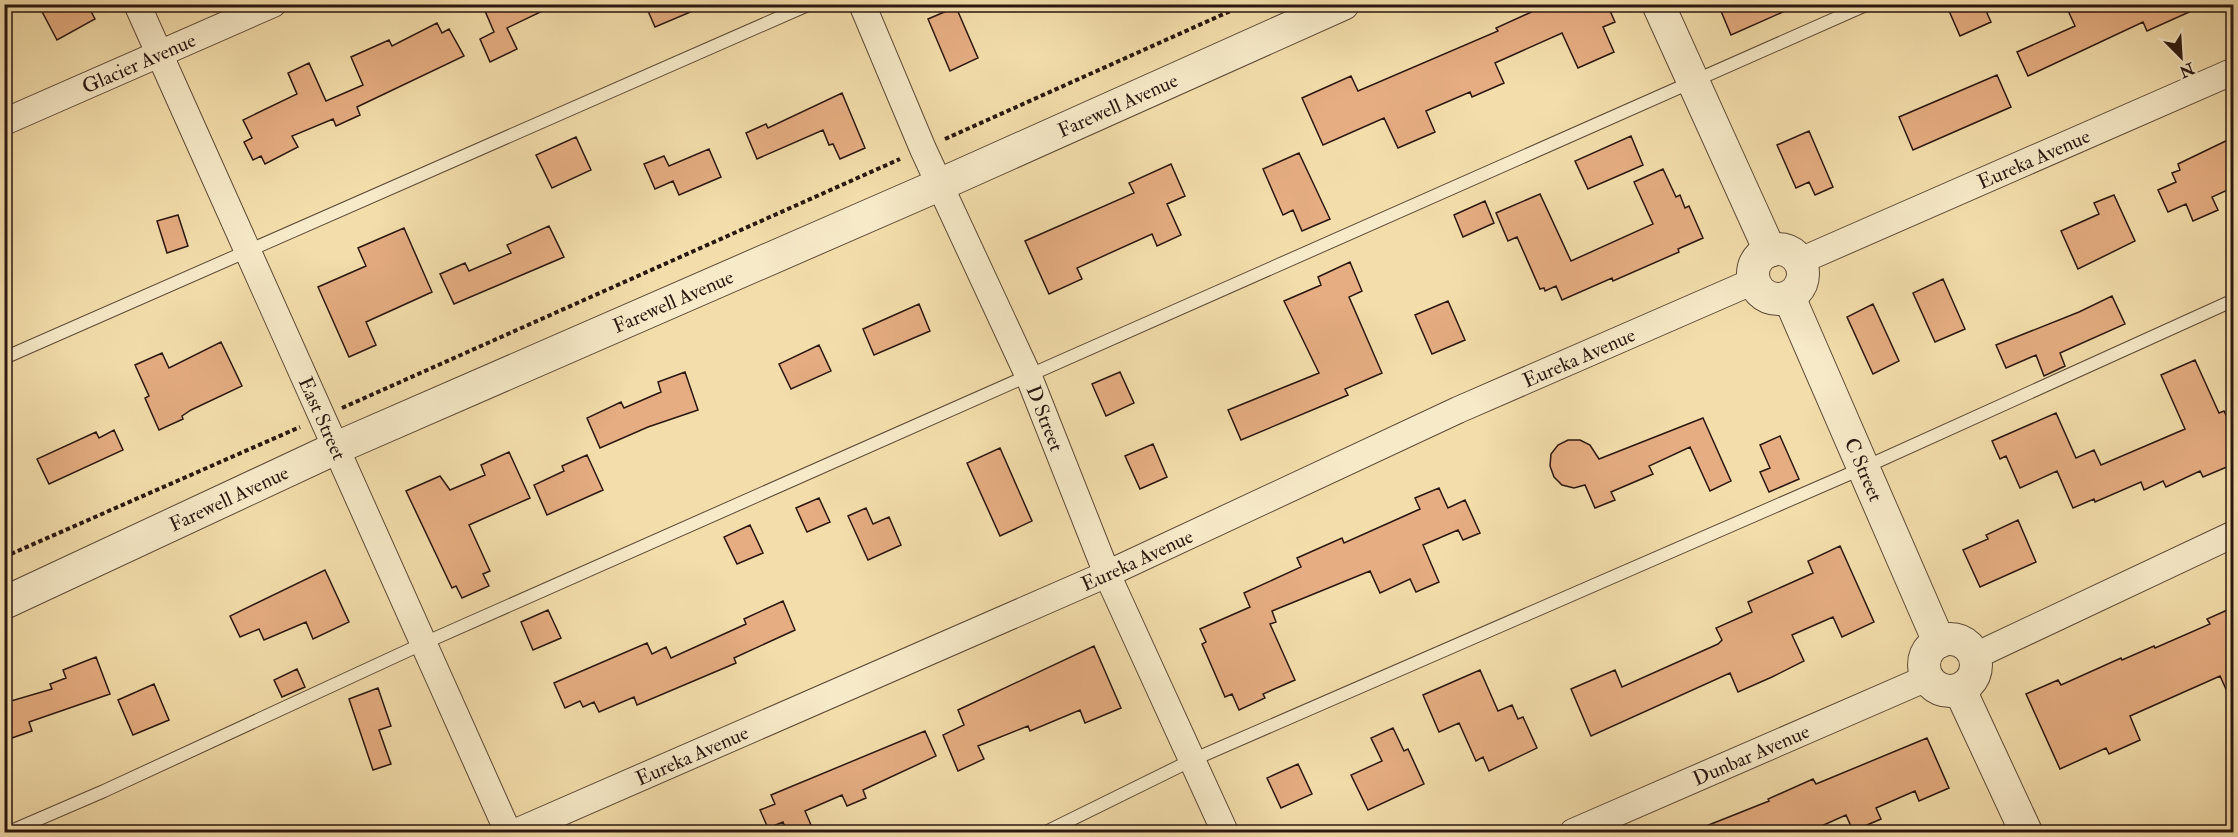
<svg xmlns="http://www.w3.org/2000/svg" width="2238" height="837" font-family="'IM FELL Double Pica',serif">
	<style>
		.building { fill: #e5ad81; stroke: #2a1710; stroke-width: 1.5 }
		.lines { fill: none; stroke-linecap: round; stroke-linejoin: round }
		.service-casing { stroke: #5c4937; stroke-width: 14 }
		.minor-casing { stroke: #5c4937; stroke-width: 28 }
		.tertiary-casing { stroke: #5c4937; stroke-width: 34 }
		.path { stroke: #2a1710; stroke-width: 4; stroke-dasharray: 4.5 3; stroke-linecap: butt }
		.service { stroke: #f7eac8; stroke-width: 12 }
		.minor { stroke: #f7eac8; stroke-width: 26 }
		.tertiary { stroke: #f7eac8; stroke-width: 32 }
		.labels { text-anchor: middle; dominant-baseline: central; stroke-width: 6; stroke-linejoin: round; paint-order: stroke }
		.street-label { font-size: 20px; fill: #2a1710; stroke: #f7eac8 }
	</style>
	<rect width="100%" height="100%" fill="#f3deab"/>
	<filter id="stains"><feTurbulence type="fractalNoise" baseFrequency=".00333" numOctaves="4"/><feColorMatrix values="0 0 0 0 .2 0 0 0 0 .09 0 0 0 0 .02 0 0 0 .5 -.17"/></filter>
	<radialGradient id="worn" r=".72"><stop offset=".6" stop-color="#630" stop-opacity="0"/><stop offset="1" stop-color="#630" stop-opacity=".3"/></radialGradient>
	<path class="building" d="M38,4H87L95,19L57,40Z
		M482,4H557L507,28L517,49L490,62L480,39L494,32Z
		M645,4H707V5L655,27Z
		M1549,4H1607L1615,22L1603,27L1614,52L1578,68L1562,33L1495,63L1504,83L1472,97L1470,92L1426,111L1435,132L1398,148L1384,118L1323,145L1302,98L1351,76L1358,91L1498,31L1496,28Z
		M1718,4H1801L1731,35Z
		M1946,4H1983L1991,22L1960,36Z
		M2065,4H2207L2147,31L2143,22L2028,76L2017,52L2075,26Z
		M956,7L978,58L950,71L928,19Z
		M437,23L442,33L449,29L464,56L357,107L360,115L336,126L333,119L292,136L298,147L265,164L261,156L253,160L244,142L252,138L243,120L297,94L288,73L309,63L326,101L363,85L351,57L389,40L392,46Z
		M1997,75L2011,107L1913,150L1899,117Z
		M842,93L865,148L840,159L833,144L829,145L823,130L757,159L746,133L766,124L768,128Z
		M1809,131L1833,187L1815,195L1809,182L1796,188L1777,145Z
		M1631,136L1643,165L1588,189L1575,161Z
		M576,137L591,170L552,188L536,155Z
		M2234,137V187L2212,197L2218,210L2193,221L2186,204L2168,212L2158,190L2176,182L2172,173L2180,170L2178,164Z
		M709,149L721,177L679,195L673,181L655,189L644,164L664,156L669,166Z
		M1299,153L1330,219L1302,231L1293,210L1283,215L1263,169Z
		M1171,164L1185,196L1167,204L1181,235L1157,246L1152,234L1077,268L1082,279L1049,294L1025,241L1134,193L1129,183Z
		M1663,169L1676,197L1680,195L1685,208L1689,206L1703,238L1678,249L1679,252L1613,281L1612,278L1562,300L1556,286L1545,291L1544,288L1540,289L1517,237L1508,241L1496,213L1540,194L1571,261L1653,224L1634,182Z
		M2114,195L2135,241L2078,269L2061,231L2099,214L2094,203Z
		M1485,201L1494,223L1463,237L1454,215Z
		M178,215L188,246L167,253L157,221Z
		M549,226L564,257L454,304L440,274L465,263L469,271L511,253L507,245Z
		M404,228L432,292L366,322L376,345L349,357L318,287L366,266L358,248Z
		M1350,262L1362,291L1349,297L1382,373L1345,389L1348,395L1241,440L1228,410L1319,373L1284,301L1321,285L1318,277Z
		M1943,279L1965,329L1935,342L1913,293Z
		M2112,296L2125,324L2060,353L2065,366L2044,376L2036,355L2006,368L1996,345L2079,312Z
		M1448,301L1465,340L1432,354L1415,315Z
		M919,304L930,331L874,355L863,329Z
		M1873,304L1899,361L1873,374L1847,317Z
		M221,342L242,386L191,410L182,416L183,419L159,430L145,398L149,396L135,365L162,353L169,368Z
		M819,345L831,371L791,389L779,364Z
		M2195,360L2219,413L2224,411L2234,432V464L2203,477L2200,471L2166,487L2163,481L2144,490L2141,482L2095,502L2094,499L2073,508L2057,471L2020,488L2006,456L2000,459L1992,441L2056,413L2076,458L2094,450L2101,465L2185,429L2161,375Z
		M685,372L698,410L648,427L600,448L587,418L621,402L624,408L661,392L658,382Z
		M1120,372L1134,403L1106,416L1092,384Z
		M1703,418L1731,481L1710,491L1690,447L1649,466L1653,474L1611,492L1615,500L1595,508L1585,485L1574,488L1562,485L1554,477L1550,466L1551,454L1558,445L1568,440H1580L1590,445L1599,459Z
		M114,430L123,450L49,484L37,459L96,432L99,438Z
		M1780,436L1799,479L1769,492L1760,472L1770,468L1760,445Z
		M1153,444L1167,477L1140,489L1125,456Z
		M1000,448L1032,521L1000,536L967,463Z
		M509,452L530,498L469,525L490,571L483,574L489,586L462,598L456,586L452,588L406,491L440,476L450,490L485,475L481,465Z
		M587,455L603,490L547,515L534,485L564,471L562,466Z
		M1439,488L1448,508L1465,500L1480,533L1463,540L1458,530L1423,545L1439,582L1416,592L1410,579L1380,593L1370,571L1272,611L1276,622L1270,624L1295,680L1263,694L1265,698L1239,710L1232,694L1225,697L1202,644L1206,642L1200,629L1250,607L1244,593L1301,567L1297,558L1342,538L1344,543L1420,509L1415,498Z
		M819,498L830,522L807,532L796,508Z
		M866,508L873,524L889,517L901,545L868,560L848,516Z
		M2018,520L2036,562L1980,587L1963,550L1988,539L1986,535Z
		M750,525L763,553L737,564L724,537Z
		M1840,546L1874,622L1842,637L1833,617L1792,635L1804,661L1772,677L1738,692L1730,673L1591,736L1571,689L1615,670L1622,687L1718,644L1722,640L1716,628L1752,612L1748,602L1813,573L1808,561Z
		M325,570L349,622L313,639L306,622L264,640L259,629L240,637L230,616Z
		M783,601L795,630L734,658L736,663L637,705L634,697L599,712L594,702L583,707L580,701L565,708L554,683L647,643L652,654L666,647L671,658L746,624L744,619Z
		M2234,607V707L2220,676L2130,716L2140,740L2109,754L2106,748L2060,769L2026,694L2058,680L2061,685L2121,658L2122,660L2154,646L2155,648L2210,624L2207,619Z
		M548,610L561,638L533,650L521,622Z
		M1094,646L1121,708L1085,723L1080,710L1030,731L1028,726L978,746L984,759L958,771L943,735L964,725L958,710Z
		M96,657L110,694L29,722L32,731L9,739L4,726V703L52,689L50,684L66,678L63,670Z
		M297,669L305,687L282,697L274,680Z
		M1480,670L1498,711L1512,705L1518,719L1523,717L1537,748L1489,771L1483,757L1476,761L1459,723L1439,732L1423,695Z
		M154,684L169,720L133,735L118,700Z
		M378,688L391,726L379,730L391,764L373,770L349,699Z
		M1393,728L1404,751L1408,749L1424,784L1368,810L1351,775L1382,761L1371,738Z
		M925,731L936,756L863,790L866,798L847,806L842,795L805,811L814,832H787L783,822L768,828L760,810L775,804L771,795Z
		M1927,738L1949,788L1919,801L1915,791L1876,808L1881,819L1853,831L1846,815L1808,832H1691L1769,801L1768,799L1813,779L1816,784Z
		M1298,764L1312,794L1281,808L1267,778Z"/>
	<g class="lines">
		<g class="service-casing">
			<path id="service" d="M4,358L810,4
				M9,832L104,791L422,644L1868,4
				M1046,832L1190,761L1863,468L2234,300"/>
		</g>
		<g class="minor-casing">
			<g id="minor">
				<path id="s1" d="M137,4L508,832"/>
				<path id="s2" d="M862,4L923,149L1029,377L1107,574L1225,832"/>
				<path id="s3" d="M4,122L273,4"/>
				<path id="s4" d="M1800,261L2234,71"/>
				<path d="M1975,656L2234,534"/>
				<path id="s5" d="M516,832L1107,574L1458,410L1754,281"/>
				<path id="s6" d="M1573,832L1927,678"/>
			</g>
		</g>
		<g class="tertiary-casing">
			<g id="tertiary">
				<path d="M1658,4L1770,251"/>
				<circle cx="1778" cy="274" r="25"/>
				<path id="s7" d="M1789,297L1939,642"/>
				<path id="s8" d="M4,603L336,448L939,185L1343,4"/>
				<circle cx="1950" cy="665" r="26"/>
				<path d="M1960,690L2026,832"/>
			</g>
		</g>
		<path class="path" d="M945,139L1246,4
			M342,408L900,159
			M4,557L300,427"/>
		<use href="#service" class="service"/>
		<use href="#minor" class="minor"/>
		<use href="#tertiary" class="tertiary"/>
	</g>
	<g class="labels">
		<g class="street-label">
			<text stroke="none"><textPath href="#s3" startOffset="147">Glacier Avenue</textPath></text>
			<text stroke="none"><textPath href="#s8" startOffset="1220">Farewell Avenue</textPath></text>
			<text stroke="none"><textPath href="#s4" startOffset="255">Eureka Avenue</textPath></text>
			<text stroke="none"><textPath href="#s8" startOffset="734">Farewell Avenue</textPath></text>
			<text stroke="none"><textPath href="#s5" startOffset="1164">Eureka Avenue</textPath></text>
			<text stroke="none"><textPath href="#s1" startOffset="454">East Street</textPath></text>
			<text stroke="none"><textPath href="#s2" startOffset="453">D Street</textPath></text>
			<text stroke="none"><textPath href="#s7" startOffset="188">C Street</textPath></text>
			<text stroke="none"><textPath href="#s8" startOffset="248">Farewell Avenue</textPath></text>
			<text stroke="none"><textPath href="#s5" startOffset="678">Eureka Avenue</textPath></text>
			<text stroke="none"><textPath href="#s6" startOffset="194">Dunbar Avenue</textPath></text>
			<text stroke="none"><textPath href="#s5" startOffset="192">Eureka Avenue</textPath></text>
		</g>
	</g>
	<rect width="2238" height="837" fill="none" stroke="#f3deab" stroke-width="24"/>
	<rect x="6" y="6" width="2226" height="825" fill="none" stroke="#2a1710" stroke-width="3"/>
	<rect x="12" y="12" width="2214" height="813" fill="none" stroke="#2a1710" stroke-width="1.5"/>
	<g transform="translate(2181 57) rotate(156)" stroke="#f7eac8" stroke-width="4.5" paint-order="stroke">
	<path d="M0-4.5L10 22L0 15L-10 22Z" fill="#2a1710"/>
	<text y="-9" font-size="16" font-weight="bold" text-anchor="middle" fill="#2a1710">N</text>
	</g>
	<rect width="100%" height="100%" filter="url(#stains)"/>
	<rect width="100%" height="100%" fill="url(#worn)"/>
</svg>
